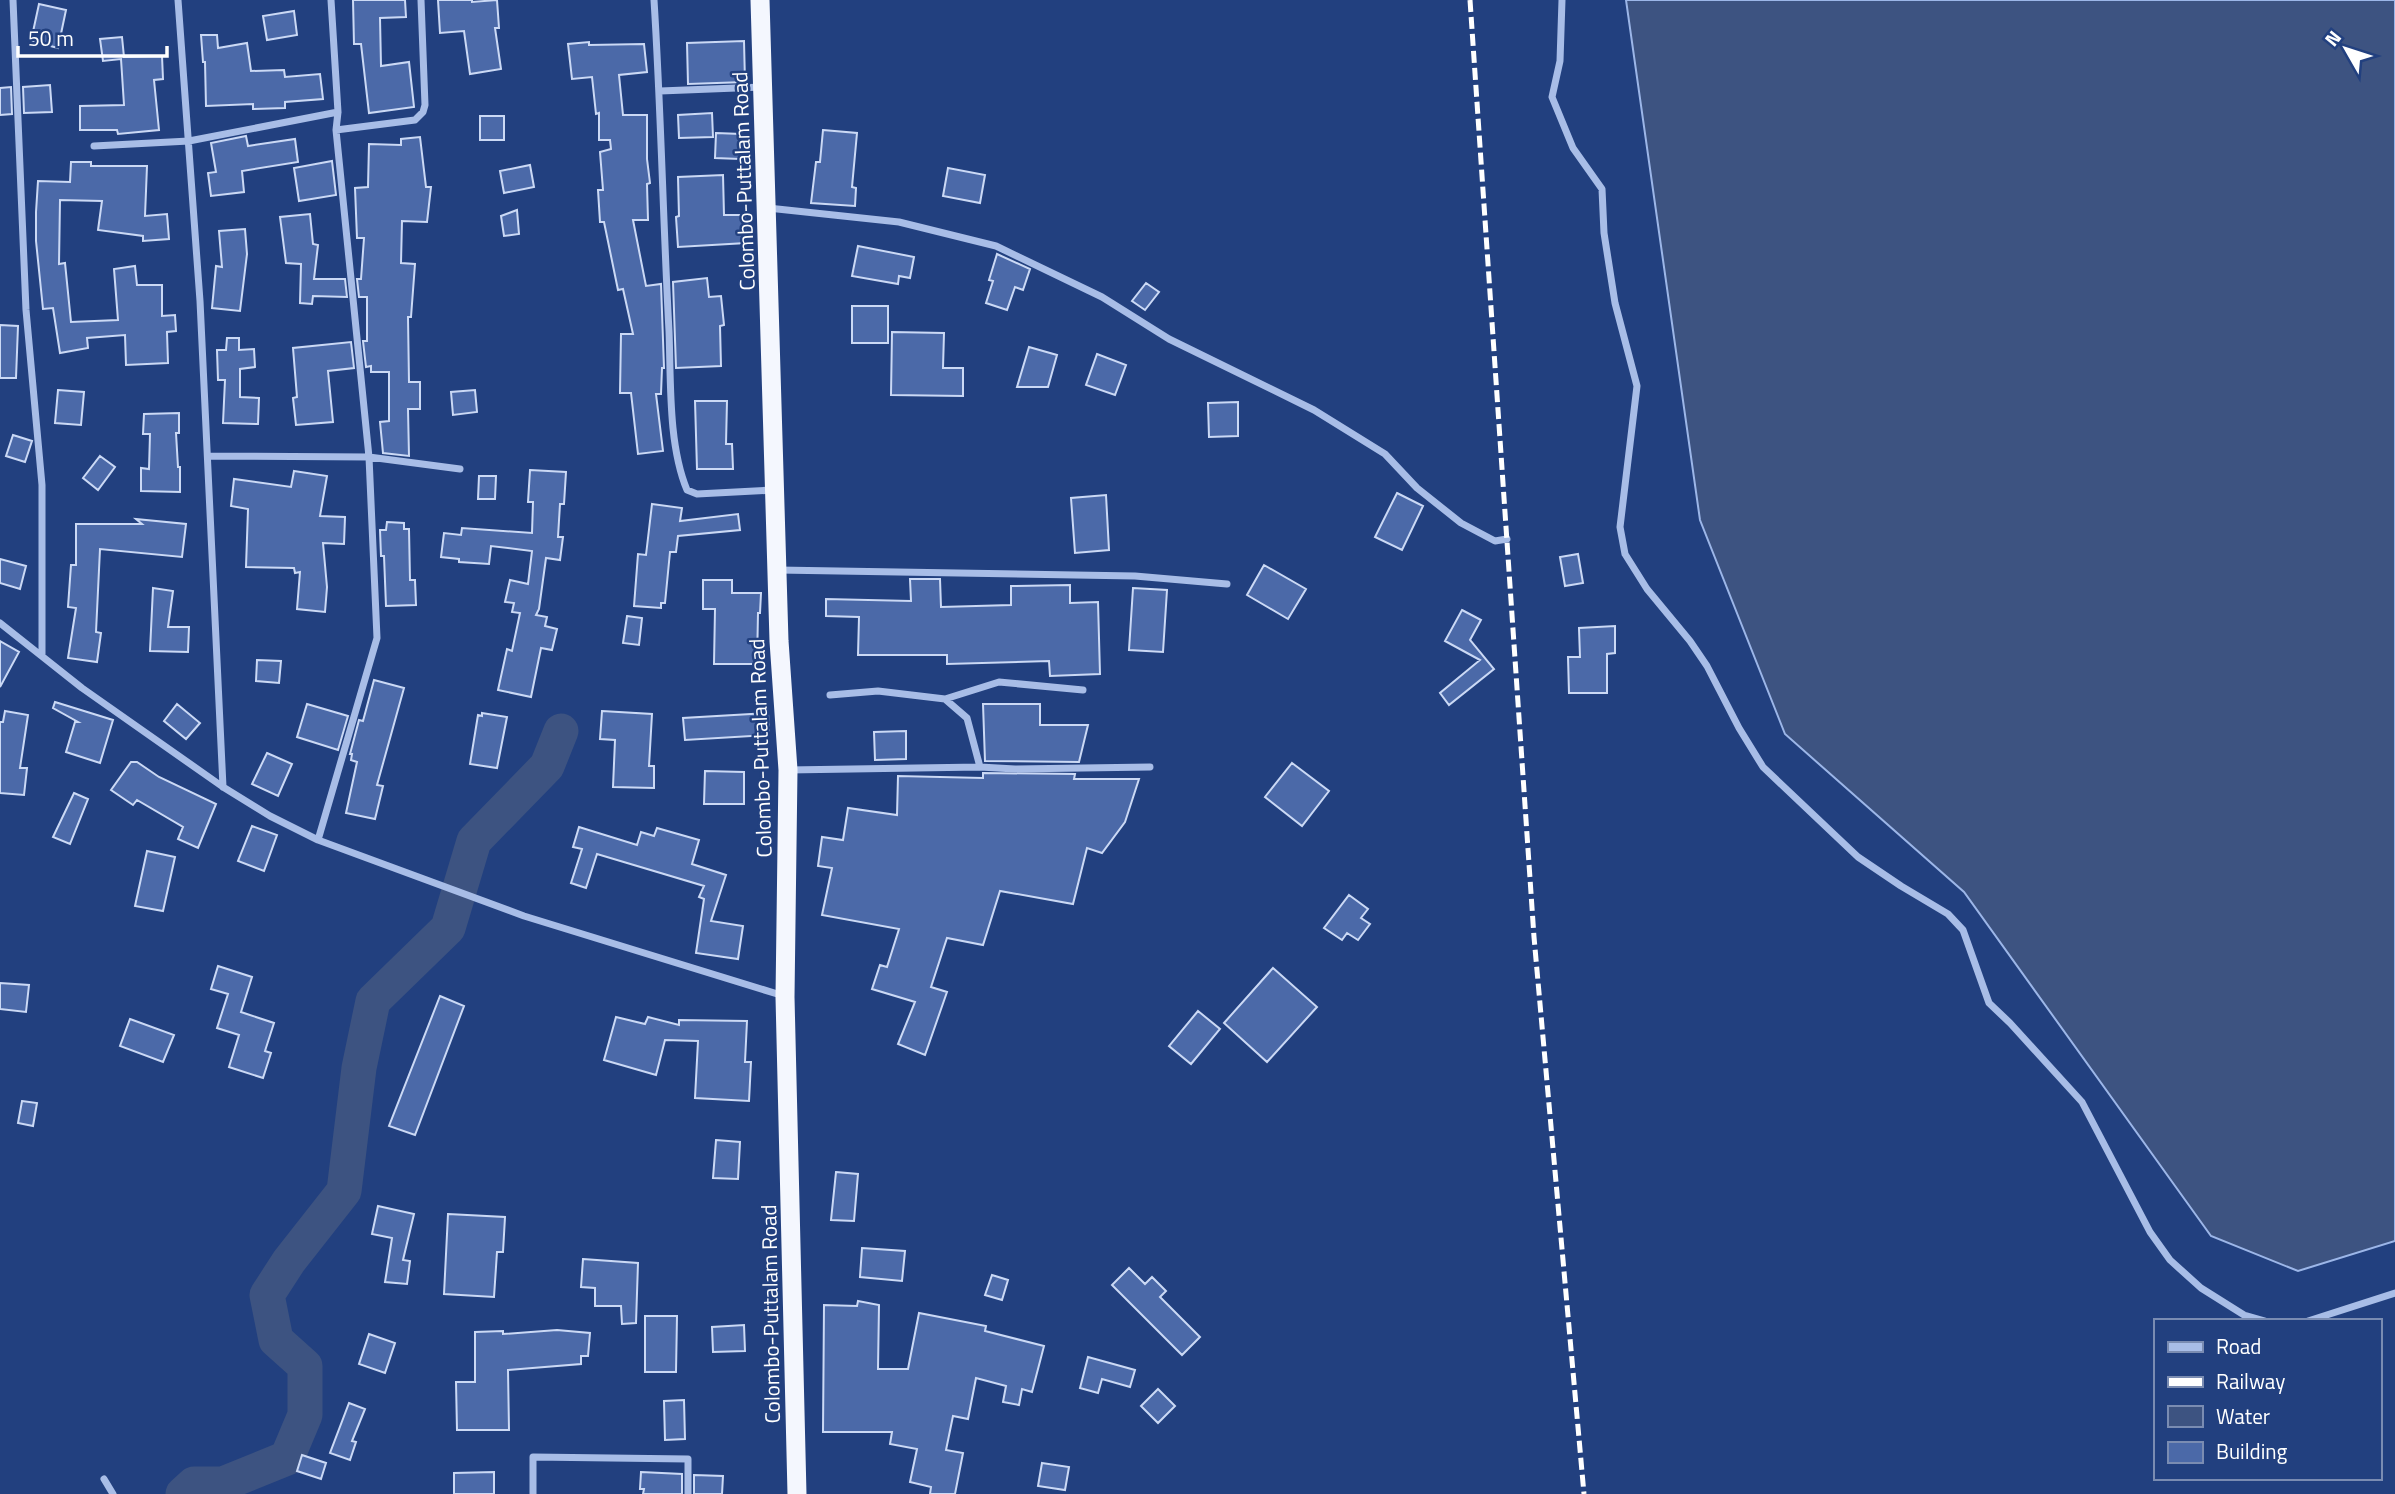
<svg xmlns="http://www.w3.org/2000/svg" width="2395" height="1494" font-family="'Titillium Web',sans-serif">
	<style>
		.water { fill: #3d5381; stroke: #9cb6e8; stroke-width: 2 }
		.lines { fill: none; stroke-linecap: round; stroke-linejoin: round }
		.river { stroke: #3d5381; stroke-width: 35 }
		.building { fill: #4b69a8; stroke: #cbd9f5; stroke-width: 2 }
		.minor { stroke: #a8bde7; stroke-width: 7 }
		.trunk { stroke: #f4f7fe; stroke-width: 19 }
		.rail { stroke: #fff; stroke-width: 5; stroke-dasharray: 12 5; stroke-linecap: butt }
		.labels { text-anchor: middle; dominant-baseline: central; stroke-width: 5; stroke-linejoin: round; paint-order: stroke }
		.street-label { font-size: 21px; fill: #fff; stroke: #22407f }
	</style>
	<rect width="100%" height="100%" fill="#22407f"/>
	<path class="water" d="M1626,0H2395V1241L2298,1271L2211,1236L1964,892L1785,734L1700,520Z"/>
	<g class="lines">
		<path class="river" d="M183,1494L194,1484H223L287,1458L305,1415V1366L276,1340L267,1295L289,1261L344,1191L359,1068L373,1001L448,928L474,841L547,766L561,731"/>
	</g>
	<path class="building" d="M353,0H405L406,17L380,18L381,66L409,62L414,107L369,113L361,44H354Z
		M438,0H472V2L497,0L499,28H495L501,69L470,74L464,31L440,33Z
		M39,4L66,10L58,48L31,41Z
		M294,11L297,35L267,40L263,16Z
		M201,35H217L218,48L247,43L251,71L284,70L285,77L320,74L323,99L285,102V108L253,109V104L206,106L205,62H203Z
		M122,37L124,57L162,56L163,79L154,80L159,130L118,134L117,130H80V106L124,105L121,59L103,61L100,39Z
		M744,41L745,82L688,84L687,43Z
		M589,42V45L644,44L647,72L619,75L623,115H647V159L650,183L647,184L648,220H633L646,286L661,284L664,368H662L661,394H656L663,451L638,454L631,393H620L621,334H633L623,289L618,290L604,222H600L598,190H603L600,152L611,149L610,140H599V113L596,114L592,77L572,79L568,44Z
		M50,85L52,112L24,113L23,87Z
		M11,87L12,114L0,115V88Z
		M712,113L713,137L679,138L678,115Z
		M480,116H504V140H480Z
		M823,130L857,133L852,187L856,188L855,206L811,203L816,162H820Z
		M716,133L741,134L740,159L715,158Z
		M246,136L248,146L295,139L298,162L242,171L244,192L211,196L208,173L216,172L211,143Z
		M420,137L426,187H431L427,222L402,221L401,263L415,264L411,317H408L409,382H420V409H408L409,456L383,453L380,422L389,421V372H371V366L366,367L363,341H367V297H359L357,279H361L364,238H357L355,188L368,187L369,144L401,145V139Z
		M332,161L336,195L299,201L294,168Z
		M71,162H91V166H147L145,216L167,214L169,239L143,241V236L98,230L102,201L60,200L59,264L65,263L71,322L118,320L114,269L135,266L137,285H162V316L175,315L176,331L167,332L168,363L126,365L125,335L87,338L88,348L60,353L53,308L43,309L36,241V212L38,181L70,182Z
		M530,165L534,187L504,193L500,171Z
		M948,168L985,175L980,203L943,196Z
		M723,175L724,215H745L746,243L678,247L676,217L679,216L678,177Z
		M517,210L519,234L504,236L501,216Z
		M310,214L313,244L318,245L314,279H345L347,297L313,296L312,304L300,303L301,264L286,263L280,217Z
		M245,229L247,254L240,311L212,308L216,266L222,267L219,231Z
		M858,246L914,257L910,278L899,276L898,284L852,276Z
		M997,254L1030,269L1023,290L1015,287L1007,310L986,303L993,281L989,280Z
		M707,278L709,297L721,296L724,325L720,326L721,366L676,368L673,282Z
		M1146,283L1159,292L1145,310L1132,301Z
		M852,306H888V343H852Z
		M0,325L18,326L16,378H0Z
		M892,332L944,333L943,368H963V396L891,395Z
		M227,338H239V350L254,349L255,367L240,369V397L259,398L258,424L223,423L225,380H218L217,350H226Z
		M351,342L354,368L328,371L333,422L296,425L293,398L297,397L293,348Z
		M1029,347L1057,355L1048,387H1017Z
		M1097,354L1126,365L1115,395L1086,385Z
		M58,390L84,392L81,425L55,423Z
		M475,390L477,412L453,415L451,392Z
		M695,401H727L726,444H732L733,469H697Z
		M1238,402V436L1209,437L1208,403Z
		M179,413V433H176L178,467H180V492L141,491V468L149,469L150,434H143L144,414Z
		M13,435L32,441L25,462L6,456Z
		M100,456L115,467L98,490L83,478Z
		M530,470L566,472L564,504H560L558,537H563L560,560L546,558L539,609L536,615L547,617L545,626L557,629L552,650L541,648L531,697L498,690L507,649L512,651L520,613L512,612L514,603L505,602L510,580L528,584L532,551L491,546L489,564L459,562V559L441,557L444,533L461,535L462,528L532,533L533,502H528Z
		M294,471L327,476L320,516L345,517L344,544L323,543L327,587L325,612L297,609L300,572L295,573L294,568L246,567L248,509L231,506L234,479L291,487Z
		M479,476H496L495,499H478Z
		M1397,493L1423,506L1402,550L1375,537Z
		M1106,495L1109,550L1075,553L1071,498Z
		M652,504L682,508L680,521L738,514L740,530L678,536L676,552H670L665,603H661V608L634,606L638,554L646,555Z
		M136,519L186,524L182,557L100,549L96,632L101,633L97,662L68,658L76,608L68,607L71,565H76V524H142Z
		M387,522L404,523V529H409L410,580H415L416,605L386,606L384,556H381L380,530H386Z
		M1578,554L1583,583L1565,586L1560,557Z
		M0,559L26,566L20,589L0,583Z
		M1264,565L1306,589L1288,619L1247,595Z
		M910,579H940L941,607L1011,605V586L1070,585V603L1098,602L1100,674L1050,676L1049,661L947,664V655H858L859,617L826,616V599L911,601Z
		M703,580H732V593H761L760,613H758L757,664H714L715,609H703Z
		M153,588L173,591L168,627H189L188,652L150,651Z
		M1133,588L1167,590L1163,652L1129,650Z
		M1462,610L1481,620L1470,640L1494,669L1449,705L1440,693L1480,660L1445,641Z
		M627,616L642,618L639,645L623,643Z
		M1615,626V653L1607,654V693H1569L1568,657H1580L1579,628Z
		M0,641L19,652L0,687Z
		M257,660L281,661L279,683L256,681Z
		M374,680L404,688L377,785L383,786L375,819L346,813L357,762L351,760L352,754H350L359,720L363,721Z
		M55,702L113,720L100,763L66,752L75,722H78L53,708Z
		M177,704L200,723L186,739L164,721Z
		M307,704L348,716L338,750L297,737Z
		M983,704H1040V725H1088L1079,762L985,761Z
		M5,711L28,715L20,768H27L24,795L0,793V722H3Z
		M602,711L652,714L649,766H654V788L613,787L615,740L600,739Z
		M482,713L507,717L497,768L470,764L478,715L482,716Z
		M768,713L769,735L685,740L683,718Z
		M906,731V759L875,760L874,732Z
		M267,753L292,764L278,796L252,784Z
		M131,762H137L159,777L216,804L198,848L178,839L183,827L137,800L133,805L111,790Z
		M1292,763L1329,791L1302,826L1265,797Z
		M705,771L744,772V804H704Z
		M983,773L1075,774L1074,779H1139L1125,822L1102,853L1087,848L1073,904L1000,891L983,945L947,938L931,987L947,992L925,1055L898,1044L915,1002L872,989L880,965L887,967L899,929L822,915L832,868L818,866L822,837L843,840L848,808L897,815L898,776L983,778Z
		M74,793L88,799L70,844L53,837Z
		M252,826L277,835L264,871L238,861Z
		M579,827L637,845L641,832L654,836L657,828L699,840L692,864L726,875L711,921L743,926L738,959L696,953L704,899L699,897L704,886L597,854L586,888L571,883L582,849L573,847Z
		M147,851L175,857L163,911L135,906Z
		M1349,895L1368,909L1361,918L1370,924L1358,940L1347,933L1342,940L1324,928Z
		M218,966L252,977L241,1012L274,1023L265,1051L271,1053L263,1078L229,1067L239,1035L217,1028L228,994L211,989Z
		M1273,968L1317,1007L1267,1062L1224,1023Z
		M0,983L29,985L26,1012L0,1009Z
		M440,996L464,1006L415,1135L389,1126Z
		M1198,1011L1220,1029L1191,1064L1169,1046Z
		M616,1017L645,1024L648,1017L679,1025V1020L747,1021L745,1062H751L749,1101L695,1098L698,1041L665,1040L656,1075L604,1060Z
		M130,1019L174,1035L163,1062L120,1046Z
		M22,1101L37,1103L33,1126L18,1123Z
		M716,1140L740,1142L738,1179L713,1178Z
		M836,1172L858,1174L854,1221L831,1220Z
		M378,1206L414,1214L403,1260L410,1261L407,1284L385,1282L392,1238L372,1234Z
		M448,1214L505,1217L503,1252H497L494,1297L444,1294Z
		M862,1248L905,1251L902,1281L860,1277Z
		M583,1259L638,1263L636,1323L622,1324L621,1306H595V1288L581,1287Z
		M1129,1268L1145,1284L1152,1277L1166,1291L1160,1297L1200,1337L1182,1355L1112,1285Z
		M992,1275L1008,1280L1002,1300L985,1295Z
		M858,1301L879,1305L878,1369H908L919,1313L986,1326L985,1331L1044,1346L1032,1392L1022,1389L1019,1405L1003,1402L1006,1386L976,1378L968,1419L953,1416L946,1450L963,1453L955,1494H930L931,1487L910,1482L917,1449L890,1444L892,1432H823L824,1305L857,1306Z
		M645,1316H677L676,1372H645Z
		M744,1325L745,1351L713,1352L712,1327Z
		M557,1330L590,1333L588,1356H581V1364L508,1370L509,1430H457L456,1382H475V1332L503,1331V1334Z
		M369,1334L395,1343L385,1373L359,1364Z
		M1088,1357L1135,1370L1130,1387L1102,1379L1098,1393L1080,1388Z
		M1158,1389L1175,1406L1158,1423L1141,1406Z
		M684,1400L685,1439L665,1440L664,1401Z
		M349,1403L365,1409L352,1441L356,1442L350,1460L330,1453Z
		M302,1455L326,1463L321,1479L297,1471Z
		M1042,1463L1069,1467L1065,1490L1038,1486Z
		M494,1472V1494H454V1473Z
		M641,1472L682,1474V1494H643L644,1489H640Z
		M694,1475L723,1476L722,1494H694Z"/>
	<g class="lines">
		<path class="minor" d="M13,0L26,310L42,485V656
			M178,0L200,301L223,787
			M654,0C661,110 663,221 669,331C671,381 668,444 687,490L697,494L774,490
			M1562,0L1560,61L1552,97L1573,148L1602,189L1604,233L1615,303L1637,386L1620,527L1625,554L1647,589L1690,641L1707,666L1739,728L1763,767L1858,857L1901,886L1948,914L1963,930L1989,1003L2010,1023L2082,1102L2150,1232L2170,1260L2201,1288L2244,1315L2265,1321
			M660,91L762,87
			M336,130L415,120L423,112L425,105L421,0
			M94,146L189,141L338,112
			M768,208L899,222L996,246L1102,297L1169,339L1314,410L1385,454L1417,488L1461,523L1495,541L1507,539
			M208,456L369,457L460,469
			M778,570L1135,576L1227,584
			M0,623L82,688L223,787L270,816L318,840L524,916L784,996
			M830,695L878,691L945,699L967,718L980,767L1015,769L1150,767
			M945,699L999,682L1083,690
			M788,770L980,767
			M318,840L377,638L369,457L336,130L338,112L331,0
			M2308,1321L2395,1293
			M104,1479L113,1494
			M533,1494V1457L688,1459V1494"/>
		<path class="trunk" d="M760,0L779,641L788,770L785,997L797,1494"/>
		<path class="rail" d="M1470,0L1534,937L1584,1494"/>
	</g>
	<g class="labels">
		<g class="street-label">
			<text transform="translate(743 181) rotate(-92)">Colombo-Puttalam Road</text>
			<text transform="translate(760 748) rotate(-92)">Colombo-Puttalam Road</text>
			<text transform="translate(770 1314) rotate(-91)">Colombo-Puttalam Road</text>
		</g>
	</g>
	<rect x="2154" y="1319" width="228" height="161" fill="#22407f" stroke="#7a8cb2" stroke-width="2"/>
	<rect x="2168" y="1342" width="35" height="10" fill="#a8bde7" stroke="#7a8cb2" stroke-width="2"/>
	<text x="2216" y="1354" font-size="21" fill="#ffffff">Road</text>
	<rect x="2168" y="1377" width="35" height="10" fill="#ffffff" stroke="#7a8cb2" stroke-width="2"/>
	<text x="2216" y="1389" font-size="21" fill="#ffffff">Railway</text>
	<rect x="2168" y="1406" width="35" height="21" fill="#3d5381" stroke="#7a8cb2" stroke-width="2"/>
	<text x="2216" y="1424" font-size="21" fill="#ffffff">Water</text>
	<rect x="2168" y="1442" width="35" height="21" fill="#4b69a8" stroke="#7a8cb2" stroke-width="2"/>
	<text x="2216" y="1459" font-size="21" fill="#ffffff">Building</text>
	<g transform="translate(2346 49) rotate(309)" stroke="#22407f" stroke-width="5" paint-order="stroke">
	<path d="M0-5L12 26L0 18L-12 26Z" fill="#ffffff"/>
	<text y="-10" font-size="19" font-weight="bold" text-anchor="middle" fill="#ffffff">N</text>
	</g>
	<path d="M18 46v10h149v-10" fill="none" stroke="#ffffff" stroke-width="3.5"/>
	<text x="28" y="46" font-size="21" fill="#ffffff" stroke="#22407f" stroke-width="5" paint-order="stroke">50 m</text>
</svg>
